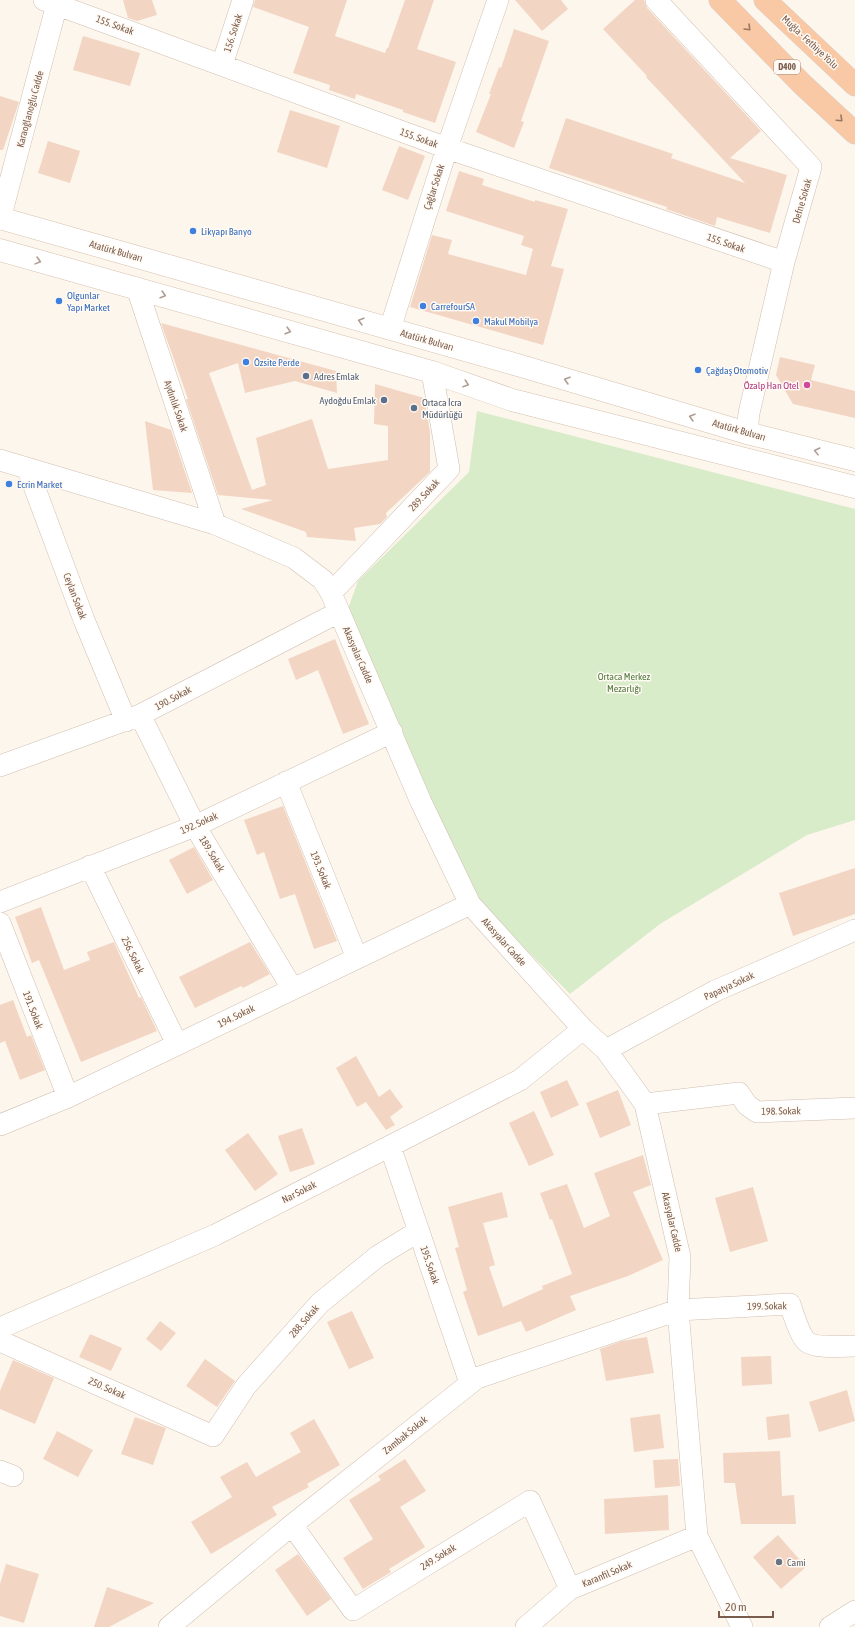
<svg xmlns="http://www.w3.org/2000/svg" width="855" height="1627" font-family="'Asap Condensed',sans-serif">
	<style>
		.green { fill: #d8ecc9 }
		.building { fill: #f3d5c3 }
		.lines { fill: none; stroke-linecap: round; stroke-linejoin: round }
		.minor-casing { stroke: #d1beb0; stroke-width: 22 }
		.secondary-casing { stroke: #d6c0b0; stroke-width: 23 }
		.trunk-casing { stroke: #dad1cd; stroke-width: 23 }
		.minor { stroke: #fff; stroke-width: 21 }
		.secondary { stroke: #fff; stroke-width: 22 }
		.trunk { stroke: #f9c8a4; stroke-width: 22 }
		.oneway { stroke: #9a7763 }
		.oneway2 { stroke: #af9d94 }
		.shop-dot { fill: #3f7fe0; stroke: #fffaf3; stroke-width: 1.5 }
		.service-dot { fill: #5c6f8a; stroke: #fffaf3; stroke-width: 1.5 }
		.hotel-dot { fill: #d1479c; stroke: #fffaf3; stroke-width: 1.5 }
		.worship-dot { fill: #6b7280; stroke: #fffaf3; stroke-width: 1.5 }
		.labels { text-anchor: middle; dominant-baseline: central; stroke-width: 3; stroke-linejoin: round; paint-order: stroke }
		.shield { fill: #fffaf3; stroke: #a28b7f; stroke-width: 1 }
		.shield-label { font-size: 9px; font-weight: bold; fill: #7a5c4d }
		.street-label { font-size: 10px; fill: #7a5c4d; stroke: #fffaf3 }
		.shop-label { font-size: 10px; fill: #366cbe; stroke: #fffaf3; text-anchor: start }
		.service-label { font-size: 10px; fill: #4e5e75; stroke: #fffaf3; text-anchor: start }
		.hotel-label { font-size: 10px; fill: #b23c85; stroke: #fffaf3; text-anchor: end }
		.park-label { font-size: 10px; fill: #537a41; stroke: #fffaf3 }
		.worship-label { font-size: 10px; fill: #5b616d; stroke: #fffaf3; text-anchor: start }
	</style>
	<rect width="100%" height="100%" fill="#fdf6ec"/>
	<path class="green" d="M477,411L855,509V820L807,835L660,924L570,994L480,903L343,623L358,581L469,472Z"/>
	<path class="building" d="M123,0H152L157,15L137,21L128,18Z
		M255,0H347L335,36L385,53L387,48H388L405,0H434L417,49L456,62L435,123L403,112V110L356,94L355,99L329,90L330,85L293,73L309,27L253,7Z
		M515,0H561L568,9L542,31Z
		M635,0H644L647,8L761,131L730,158L787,175L770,233L717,217L715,226L666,209L667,207L549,168L566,118L673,154L671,158L745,183L646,77L647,76L603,29Z
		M514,29L549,41L521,121L524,122L514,148L476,132L491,94H489L499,67L501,68Z
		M83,36L140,53L130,86L73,70Z
		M0,96L19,102L3,150H0Z
		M290,110L340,126L327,168L277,152Z
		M48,141L80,151L70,183L38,173Z
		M399,146L425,156L408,200L382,190Z
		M459,171L484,179L482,185L535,202V200L568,209L551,266L564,269L543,345L410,307L432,235L452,240L448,254L526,275L533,249L521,245L524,236L446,211Z
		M161,323L336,371L337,393L295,381L245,393L238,363L209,373L252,490L266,485L256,438L312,419L328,469L388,460V426L374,424L375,384L424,398L430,432V472L386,513L387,517L380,524L354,528L356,541L307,537L306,532L241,509L273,500L218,495L186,399H188Z
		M780,357L815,365L811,380L855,391V418L793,404L776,375Z
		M145,421L171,430L192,493L153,490Z
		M335,639L369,724L343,734L318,670L296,680L288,659Z
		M283,806L337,941L314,949L295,894L280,899L264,852L257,855L244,820Z
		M194,847L213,880L187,894L169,860Z
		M855,868V914L793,936L779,893Z
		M41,907L64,970L90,960L87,952L114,942L139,998L141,997L157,1031L81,1062L39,960L32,963L15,917Z
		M250,942L270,974L243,988L241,986L195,1008L179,977Z
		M13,1000L27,1037L31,1035L45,1070L20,1080L5,1041L0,1043V1005Z
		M356,1056L379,1097L390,1089L403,1107L390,1117L395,1125L386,1130L366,1102L357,1107L336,1068Z
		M567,1080L579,1105L551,1118L540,1092Z
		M618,1090L631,1125L600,1138L586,1103Z
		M534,1111L554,1155L529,1166L509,1123Z
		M302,1128L315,1164L290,1172L278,1136Z
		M248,1133L278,1174L255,1191L225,1150Z
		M643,1155L651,1185L633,1192L663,1260L628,1276L570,1296L576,1310L526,1332L521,1321L478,1336L463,1292L467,1290L455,1248L459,1247L448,1207L502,1192L508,1217L483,1223L495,1265L489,1267L503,1307L543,1289L542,1286L572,1274L552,1219L550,1220L540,1193L567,1184L584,1228L610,1216L594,1173Z
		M753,1187L768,1241L730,1252L715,1198Z
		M352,1311L374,1358L349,1369L327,1322Z
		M160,1321L176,1333L161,1351L146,1339Z
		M90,1334L122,1348L111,1371L79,1357Z
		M647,1337L654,1373L606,1381L600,1349L622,1341Z
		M771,1356L772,1384L742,1386L741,1357Z
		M205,1359L235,1381L217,1407L186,1386Z
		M13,1360L54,1378L35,1424L0,1409V1391Z
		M847,1390L855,1421L819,1432L809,1402Z
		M660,1414L664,1448L634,1452L630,1418Z
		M789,1414L791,1437L768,1440L766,1417Z
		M135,1417L166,1428L153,1465L121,1454Z
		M314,1419L340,1465L307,1484L309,1487L272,1507L277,1515L211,1554L191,1522L232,1497L220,1477L247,1462L256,1477L301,1452L290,1433Z
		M57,1431L93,1450L78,1477L43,1459Z
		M780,1451L782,1496L794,1495L796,1524H741L735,1483H724L723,1453Z
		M405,1459L426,1491L400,1507L425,1547L389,1569L391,1572L363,1589L343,1558L373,1539L349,1500L381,1480L378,1476Z
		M678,1459L680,1486L655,1488L653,1460Z
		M668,1495L669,1530L605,1534L604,1499Z
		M778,1535L806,1567L781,1589L753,1557Z
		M298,1554L331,1599L307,1616L275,1570Z
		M6,1564L39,1574L24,1623L0,1616V1584Z
		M107,1587L154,1603L109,1627H94Z"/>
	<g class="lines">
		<g class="minor-casing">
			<path id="minor" d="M44,0L447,148L784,262
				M656,0L811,167L784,262L749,413L747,433
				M222,65L243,0
				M0,219L57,4L61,0
				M137,288L215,524
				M390,329L447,148L498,0
				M0,460L215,524L294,558L323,580L331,593L421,802L470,904L583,1029L606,1050L645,1104L680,1257L678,1310L697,1536L742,1627
				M28,470L84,620L126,721
				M331,593L449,469L432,372
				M140,715L195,826L292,988
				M0,766L140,715L339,612
				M286,782L357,958
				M90,866L177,1044
				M0,902L195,826L392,732
				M0,923L68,1097
				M606,1050L715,991L855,930
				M645,1104L739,1093L747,1105L757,1112L855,1108
				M0,1125L68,1097L470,904
				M390,1146L470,1383
				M0,1328L215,1235L520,1080L583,1029
				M0,1341L213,1436L246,1386L320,1303L378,1256L419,1231
				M0,1471L13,1476
				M292,1525L353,1610L530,1501L570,1589
				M169,1627L292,1525L477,1378L678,1310L790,1304C793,1313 799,1334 806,1341C814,1349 843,1346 855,1346
				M526,1627L570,1589L697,1536
				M830,1627L855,1611"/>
		</g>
		<g class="secondary-casing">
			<path id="secondary" d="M0,218L521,366L747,433L855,460
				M0,250L432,372L512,400L855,487"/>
		</g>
		<g class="trunk-casing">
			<path id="trunk" d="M720,0L802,84L855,133
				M765,0L855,85"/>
		</g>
		<use href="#minor" class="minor"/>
		<use href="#secondary" class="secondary"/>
		<use href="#trunk" class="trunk"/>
	</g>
	<defs><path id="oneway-chevron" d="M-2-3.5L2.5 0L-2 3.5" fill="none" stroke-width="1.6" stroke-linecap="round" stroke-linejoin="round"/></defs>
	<g class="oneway">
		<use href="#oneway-chevron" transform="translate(748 28) rotate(45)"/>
		<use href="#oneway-chevron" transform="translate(840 119) rotate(43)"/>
	</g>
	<g class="oneway2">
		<use href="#oneway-chevron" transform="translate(38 261) rotate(15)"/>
		<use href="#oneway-chevron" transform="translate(163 295) rotate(16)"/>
		<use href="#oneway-chevron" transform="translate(361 321) rotate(-164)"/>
		<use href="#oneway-chevron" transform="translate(288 331) rotate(16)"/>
		<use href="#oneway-chevron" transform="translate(567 380) rotate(-164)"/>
		<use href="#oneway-chevron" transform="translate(466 384) rotate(19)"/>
		<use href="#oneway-chevron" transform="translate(692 417) rotate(-164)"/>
		<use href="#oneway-chevron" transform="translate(817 451) rotate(-166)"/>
	</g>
	<g class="shop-dot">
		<circle cx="193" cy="231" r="4"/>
		<circle cx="59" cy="301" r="4"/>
		<circle cx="423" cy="306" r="4"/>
		<circle cx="476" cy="321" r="4"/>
		<circle cx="246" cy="362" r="4"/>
		<circle cx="698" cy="370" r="4"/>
		<circle cx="9" cy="484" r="4"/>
	</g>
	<g class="service-dot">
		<circle cx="306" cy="376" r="4"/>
		<circle cx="384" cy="400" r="4"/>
		<circle cx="414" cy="408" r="4"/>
	</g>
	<circle class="hotel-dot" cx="807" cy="385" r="4"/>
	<circle class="worship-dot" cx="779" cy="1562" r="4"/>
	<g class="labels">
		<rect class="shield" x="774" y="60" width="26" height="14" rx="3"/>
		<g class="shield-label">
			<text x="787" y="67">D400</text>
		</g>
		<g class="street-label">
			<text transform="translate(115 25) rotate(20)">155. Sokak</text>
			<text transform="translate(233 33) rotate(-72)">156. Sokak</text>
			<text transform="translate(810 42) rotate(43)">Muğla - Fethiye Yolu</text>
			<text transform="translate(30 109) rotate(-75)">Karaoğlanoğlu Cadde</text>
			<text transform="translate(419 138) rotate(20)">155. Sokak</text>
			<text transform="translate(434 187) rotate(-72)">Çağlar Sokak</text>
			<text transform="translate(802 201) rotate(-74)">Defne Sokak</text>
			<text transform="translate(726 243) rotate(19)">155. Sokak</text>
			<text transform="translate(116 251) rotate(16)">Atatürk Bulvarı</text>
			<text transform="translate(427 340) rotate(16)">Atatürk Bulvarı</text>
			<text transform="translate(176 406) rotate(71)">Aydınlık Sokak</text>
			<text transform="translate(739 430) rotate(16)">Atatürk Bulvarı</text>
			<text transform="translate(424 495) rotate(-47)">289. Sokak</text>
			<text transform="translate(75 596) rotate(69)">Ceylan Sokak</text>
			<text transform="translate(358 655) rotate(66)">Akasyalar Cadde</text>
			<text transform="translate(173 698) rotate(-28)">190. Sokak</text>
			<text transform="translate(199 823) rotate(-24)">192. Sokak</text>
			<text transform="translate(212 854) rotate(59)">189. Sokak</text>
			<text transform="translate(321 870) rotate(68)">193. Sokak</text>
			<text transform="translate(504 942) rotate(48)">Akasyalar Cadde</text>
			<text transform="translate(133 955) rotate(64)">256. Sokak</text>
			<text transform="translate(729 986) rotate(-25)">Papatya Sokak</text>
			<text transform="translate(33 1010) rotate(69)">191. Sokak</text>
			<text transform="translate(236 1016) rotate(-26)">194. Sokak</text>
			<text transform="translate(781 1111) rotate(-1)">198. Sokak</text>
			<text transform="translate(299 1192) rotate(-27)">Nar Sokak</text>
			<text transform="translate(672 1222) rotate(77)">Akasyalar Cadde</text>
			<text transform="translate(430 1265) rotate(71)">195. Sokak</text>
			<text transform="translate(767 1306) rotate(-1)">199. Sokak</text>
			<text transform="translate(304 1321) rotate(-49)">288. Sokak</text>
			<text transform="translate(107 1388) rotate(24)">250. Sokak</text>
			<text transform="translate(405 1435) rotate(-39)">Zambak Sokak</text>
			<text transform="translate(438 1557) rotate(-32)">249. Sokak</text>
			<text transform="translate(607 1574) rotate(-23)">Karanfil Sokak</text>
		</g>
		<g class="shop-label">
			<text x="201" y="231">Likyapı Banyo</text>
			<text x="67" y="295">Olgunlar<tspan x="67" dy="12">Yapı Market</tspan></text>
			<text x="431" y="306">CarrefourSA</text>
			<text x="484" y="321">Makul Mobilya</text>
			<text x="254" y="362">Özsite Perde</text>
			<text x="706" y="370">Çağdaş Otomotiv</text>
			<text x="17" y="484">Ecrin Market</text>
		</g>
		<g class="service-label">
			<text x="314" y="376">Adres Emlak</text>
			<text x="376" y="400" text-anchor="end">Aydoğdu Emlak</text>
			<text x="422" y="402">Ortaca İcra<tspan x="422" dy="12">Müdürlüğü</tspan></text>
		</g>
		<g class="hotel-label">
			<text x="799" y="385">Özalp Han Otel</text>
		</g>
		<g class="park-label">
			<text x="624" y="676">Ortaca Merkez<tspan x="624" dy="12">Mezarlığı</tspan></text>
		</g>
		<g class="worship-label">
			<text x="787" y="1562">Cami</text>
		</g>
	</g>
	<path d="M719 1611v6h54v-6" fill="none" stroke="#7a5c4d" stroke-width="2"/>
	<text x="725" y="1611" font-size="12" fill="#7a5c4d" stroke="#fffaf3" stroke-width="3" paint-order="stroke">20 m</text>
</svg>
